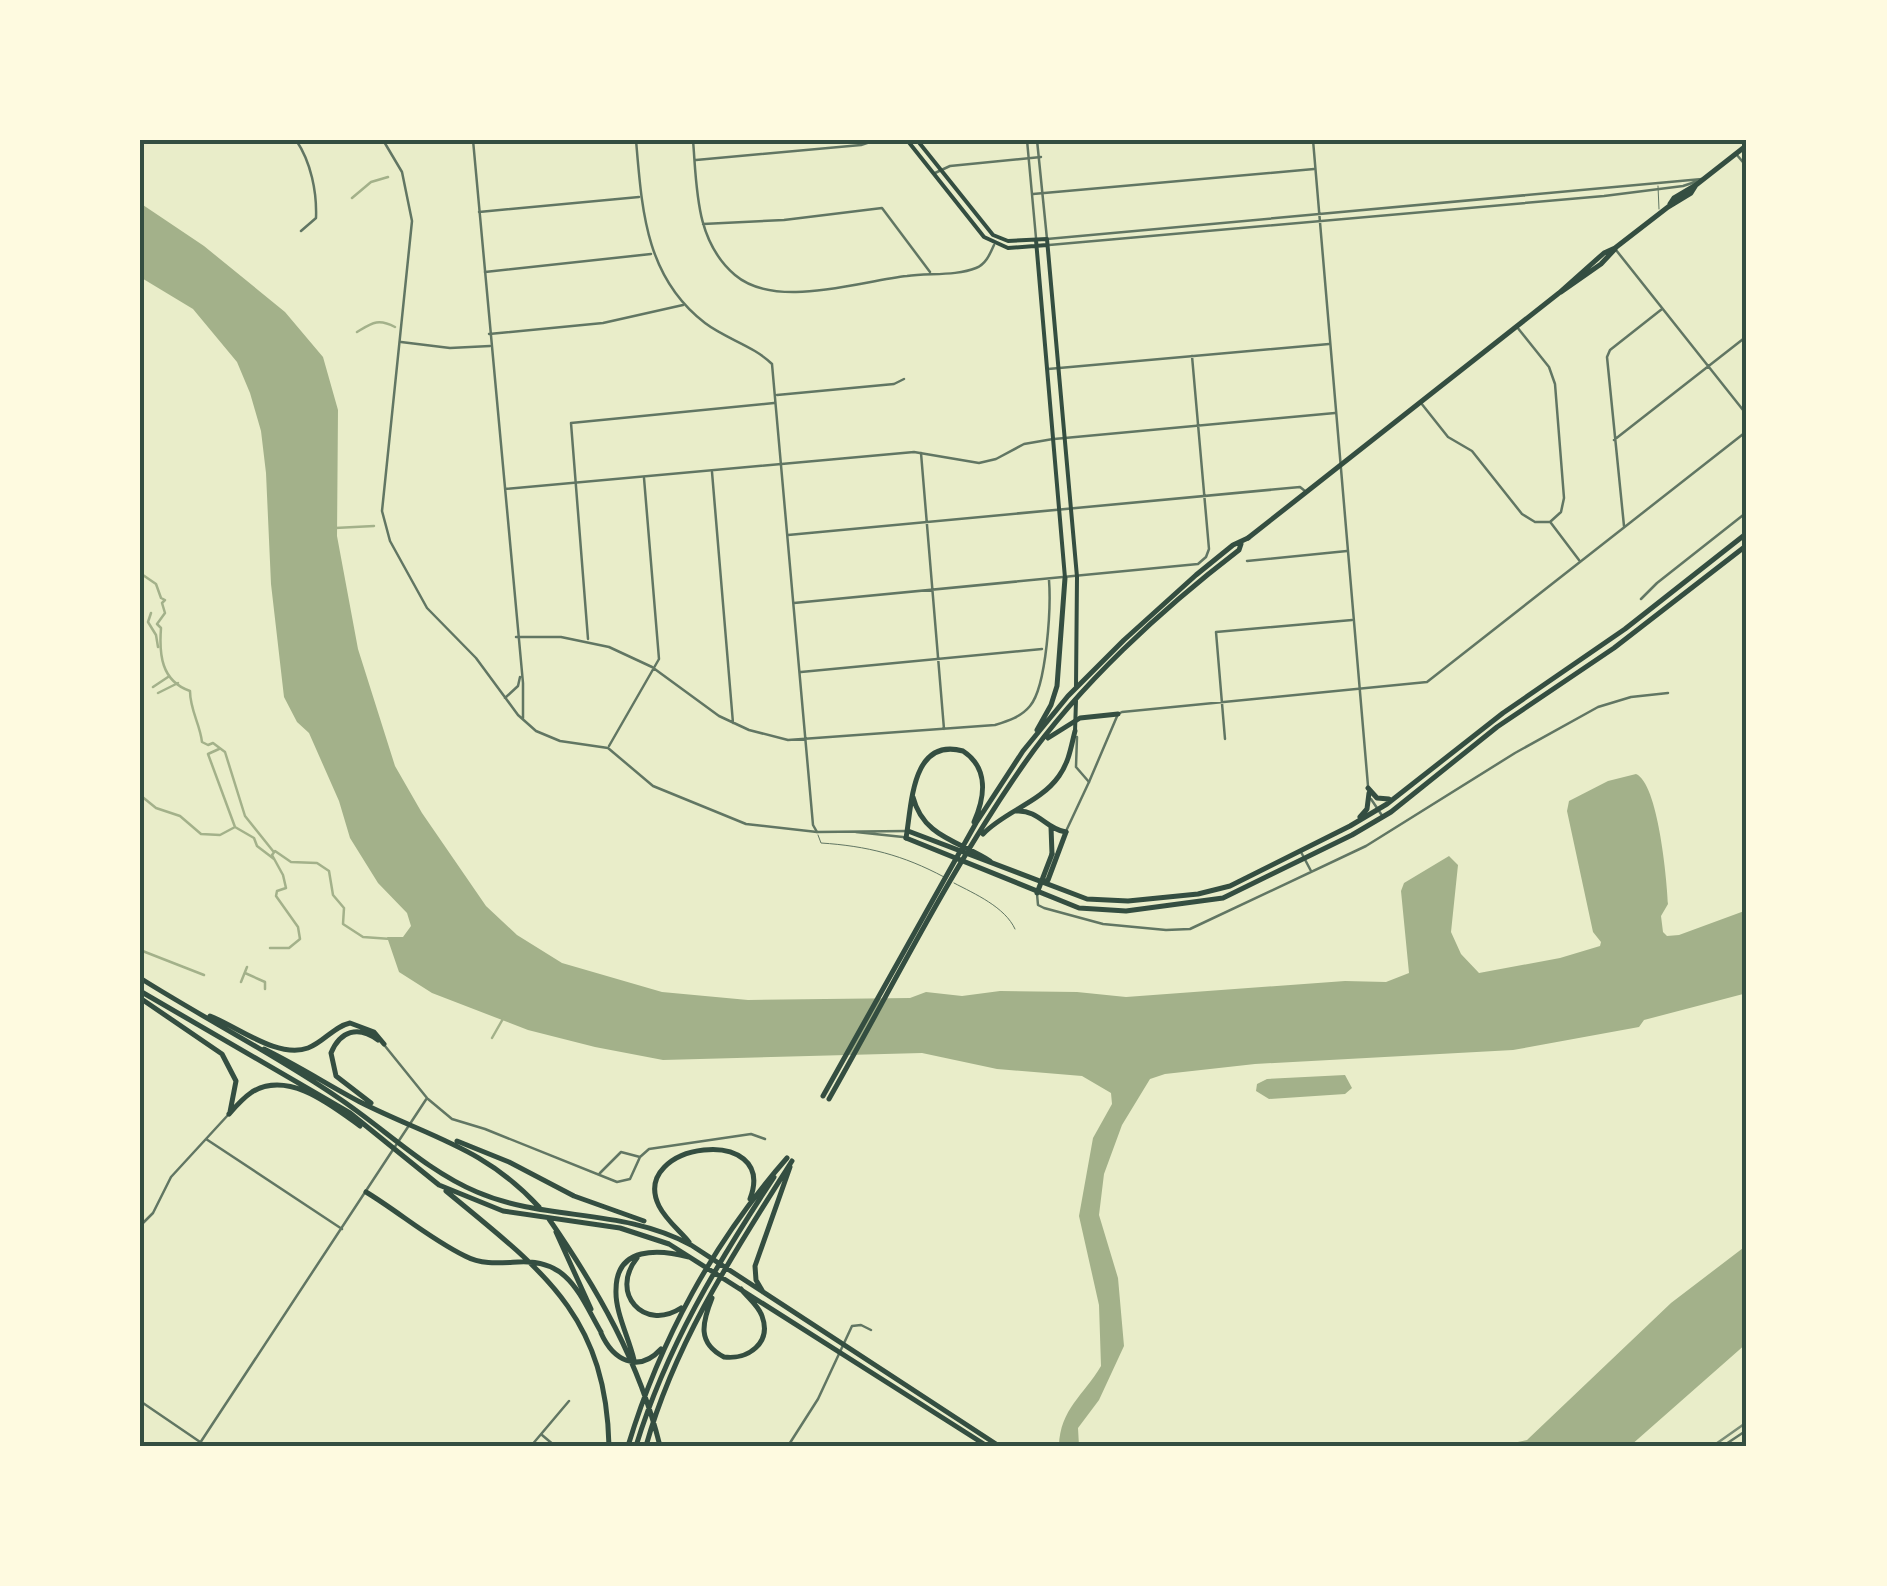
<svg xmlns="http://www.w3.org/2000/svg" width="1887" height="1586" font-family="Commissioner,sans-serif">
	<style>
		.water { fill: #a3b18a }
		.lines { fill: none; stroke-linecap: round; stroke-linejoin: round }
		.stream { stroke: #a3b18a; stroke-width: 2.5 }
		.service { stroke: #617663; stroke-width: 1 }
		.minor { stroke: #617663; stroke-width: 2.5 }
		.tertiary { stroke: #617663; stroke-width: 2.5 }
		.secondary { stroke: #344e41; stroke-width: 4 }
		.primary { stroke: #344e41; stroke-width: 5 }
		.trunk { stroke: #344e41; stroke-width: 5 }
		.motorway { stroke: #344e41; stroke-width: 5 }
		.rail { stroke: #7c8e77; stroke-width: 2.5 }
		.neatline { fill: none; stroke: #344e41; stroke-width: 4 }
	</style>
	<rect width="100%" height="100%" fill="#e9edc9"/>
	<path class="water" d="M140,203L204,246L285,312L323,357L338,410L337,536L358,649L395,766L422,813L486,906L517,935L562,963L662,992L748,1000L910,998L926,992L962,996L1000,991L1077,992L1126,997L1345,981L1386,982L1409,973L1401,891L1404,883L1449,856L1458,865L1451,932L1461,954L1479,973L1560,958L1600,946L1601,942L1593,932L1567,811L1569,801L1608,781L1636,774C1658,783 1667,879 1668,904L1661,916L1663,932L1667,936L1679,935L1747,910V993L1644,1020L1639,1027L1513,1050L1255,1064L1165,1074L1150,1079L1122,1125L1104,1174L1099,1215L1118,1278L1124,1346L1099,1400L1078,1428L1079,1446H1059C1060,1409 1084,1395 1101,1366L1099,1305L1079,1216L1093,1138L1112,1104L1111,1093L1082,1076L997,1069L922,1053L663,1060L595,1047L528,1030L432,993L399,972L387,937H403L411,926L407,913L378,883L350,838L339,801L309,733L297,722L284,697L271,584L266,473L261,431L250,393L237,362L193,309L140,277Z
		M1345,1075L1352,1088L1345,1094L1269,1099L1256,1091L1257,1084L1267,1079Z
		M1747,1245V1343L1630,1446H1499L1527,1440L1671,1303Z"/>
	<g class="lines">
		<path class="stream" d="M352,198L371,182L388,177
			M357,332C372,323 378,318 395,327
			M335,528L374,526
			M140,573L156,584L161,598L165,600L162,603L165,613L157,624L161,628C159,654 161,681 190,691C190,710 200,724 202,742L208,745L213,743L225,752L245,816L273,851
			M151,613L148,622L156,635L158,647
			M153,687L168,677
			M158,693L178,683
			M219,749L208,754L235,827
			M140,795L156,808L180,816L201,834L220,835L235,827L254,838L257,846L274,859
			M270,948H289L300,939L298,927L276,896L277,891L286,888L283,875L272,855L275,851L291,862L317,863L329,871L333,895L344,908L343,924L363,937L391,939
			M140,950L204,975
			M245,973L265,982V989
			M241,982L247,967
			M492,1038L504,1017"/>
		<path class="service" d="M1658,186L1659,209
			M818,835L821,843C867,846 903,855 944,877
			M954,883C975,894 1005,907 1015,929"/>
		<path class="minor" d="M296,140C311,162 317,192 316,218L301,231
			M636,140C642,209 645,277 705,323C726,339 754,346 772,364L813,825L817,832
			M693,140C697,188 695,241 735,275C776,310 859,281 907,276C928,273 957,276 976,268C986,264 990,254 994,245
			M473,142L495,140
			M1737,155L1747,167
			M696,160L861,145L876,140
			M935,173L950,166L1041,157
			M1033,194L1314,169
			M479,212L639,197
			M703,224L784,220L882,208L930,272
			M1616,250L1747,415
			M485,272L651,254
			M1517,327L1549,367L1555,384L1564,498L1561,512L1550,522
			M489,334L603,323L683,305
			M401,342L450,348L490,346
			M1048,369L1329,344
			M777,395L894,384L904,379
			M1421,403L1448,437L1472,451L1522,514L1535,522H1550
			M1054,439L1335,413
			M1614,440L1747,336
			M921,453L944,729
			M712,472L733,723
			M1551,523L1579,560
			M1624,526L1607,357L1610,350L1662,309
			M788,535L1300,487L1305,491
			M1247,561L1347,551
			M1641,599L1657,583L1747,512
			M794,603L1198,564L1206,557L1209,549L1192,356
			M516,637H561L609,647L652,667L719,716L749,730L788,740L995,725C1008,721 1021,717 1030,706C1047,686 1051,606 1049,580
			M588,639L571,423L774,403
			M801,672L1042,649
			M1225,739L1216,632L1352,620
			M609,746L659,659L644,478
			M1089,782L1118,714L1122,712L1427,682L1747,431
			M1301,852L1311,871
			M1037,894L1038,905L1044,908L1103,924L1166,930L1190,929L1366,846L1515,753L1598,707L1631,697L1668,693
			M428,1099L452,1119L485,1129L617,1182L630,1179L640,1157L649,1149L751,1134L765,1139
			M600,1173L621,1152L640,1157
			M140,1401L206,1446
			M542,1435L555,1446
			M531,1446L569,1401
			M788,1446L818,1399L852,1326L861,1325L871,1330
			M1723,1446L1747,1430"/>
		<path class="tertiary" d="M383,140L402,172L412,221L382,511L390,541L427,608L476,658L518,715L536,731L560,741L608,748L653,786L746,824L817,832L907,831
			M473,140L523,683V718
			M1027,140L1036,238
			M1037,140L1047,239L1702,179
			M1313,140L1368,786
			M1049,245L1604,196L1683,186L1698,181
			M505,489L914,452L979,463L996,459L1024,444L1053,439
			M505,698L518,686L520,677
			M1371,799L1383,817
			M1067,829L1089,782L1076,767L1077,737
			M856,832L903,837
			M206,1139L342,1229
			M140,1226L153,1213L171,1177L228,1115
			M198,1446L427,1098L385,1046"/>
		<path class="secondary" d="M907,140L984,237L1008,248L1047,245
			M917,140L993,235L1008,241L1047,239L1077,577L1076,686
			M1036,240L1065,578
			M1075,731L1076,701"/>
		<path class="primary" d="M1670,204L1674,198L1696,185L1747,145
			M1561,292L1601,264L1615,249
			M1248,538L1559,293L1604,253L1615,248L1668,207L1691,193L1696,185
			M1044,882L1048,880L1066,832
			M1037,893L1052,854"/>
		<path class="trunk" d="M1368,788L1377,798L1389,799
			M1360,817L1367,809L1369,793
			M908,831L1087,899L1128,901L1198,894L1230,886L1350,826L1387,804L1503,713L1625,629L1747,533
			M906,838L1079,908L1126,911L1223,898L1352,835L1391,812L1497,727L1614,648L1747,545"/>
		<path class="motorway" d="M1037,730L1051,705L1057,686L1065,578
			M1048,738L1080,718L1118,714
			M913,797C923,837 959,841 990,861
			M1017,811C1039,810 1046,829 1066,832
			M1051,827L1052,854
			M983,834C1005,811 1040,803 1059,776C1069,762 1071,747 1075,731
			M906,838C912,805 911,737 963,751C989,768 985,797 974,822
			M140,978C205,1019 274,1054 337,1097C384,1128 425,1170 477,1192C547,1222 620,1207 691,1245L999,1446
			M140,991L350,1113L439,1185L503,1211L620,1228L669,1244L987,1446
			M140,998L222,1054L236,1081L230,1112
			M210,1016C238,1027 278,1059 308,1048C324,1042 333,1027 350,1023L374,1032L384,1044
			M264,1049C297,1065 328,1085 360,1102C429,1137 484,1147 539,1207
			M823,1096L976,823L1023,751L1068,696L1124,640L1196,575L1233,545L1248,538
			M829,1099C892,988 950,870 1024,764C1079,685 1162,609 1239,550L1241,544
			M371,1103L336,1076L331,1053C340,1031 358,1025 378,1040
			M229,1114C236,1106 243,1098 252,1092C288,1070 331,1105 360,1126
			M457,1141L509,1162L574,1196L644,1221
			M446,1191C540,1269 606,1313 609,1446
			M366,1192C399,1212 430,1239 465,1256C482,1265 499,1263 518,1262C569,1259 579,1294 601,1332
			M549,1219C598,1290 639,1361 660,1446
			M556,1232L591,1309
			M689,1242C680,1231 666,1220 659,1206C628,1142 779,1123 750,1199
			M637,1258C609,1293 644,1332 681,1308
			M763,1292L756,1280L755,1266L790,1167
			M712,1298C702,1323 697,1343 724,1357C748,1360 772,1343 762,1316C758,1305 748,1298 741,1289
			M601,1333C613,1360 638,1374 661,1349
			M634,1360C629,1338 615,1312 616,1290C616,1246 659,1249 689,1257
			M628,1446C660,1340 714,1241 787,1158
			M636,1446C666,1348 718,1262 774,1177
			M646,1446C675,1342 735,1251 792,1161"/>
		<path class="rail" d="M1713,1446L1747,1422"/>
	</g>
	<rect width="1887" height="1586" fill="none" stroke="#fefae0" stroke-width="285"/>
	<rect x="142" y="142" width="1602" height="1302" class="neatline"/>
</svg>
